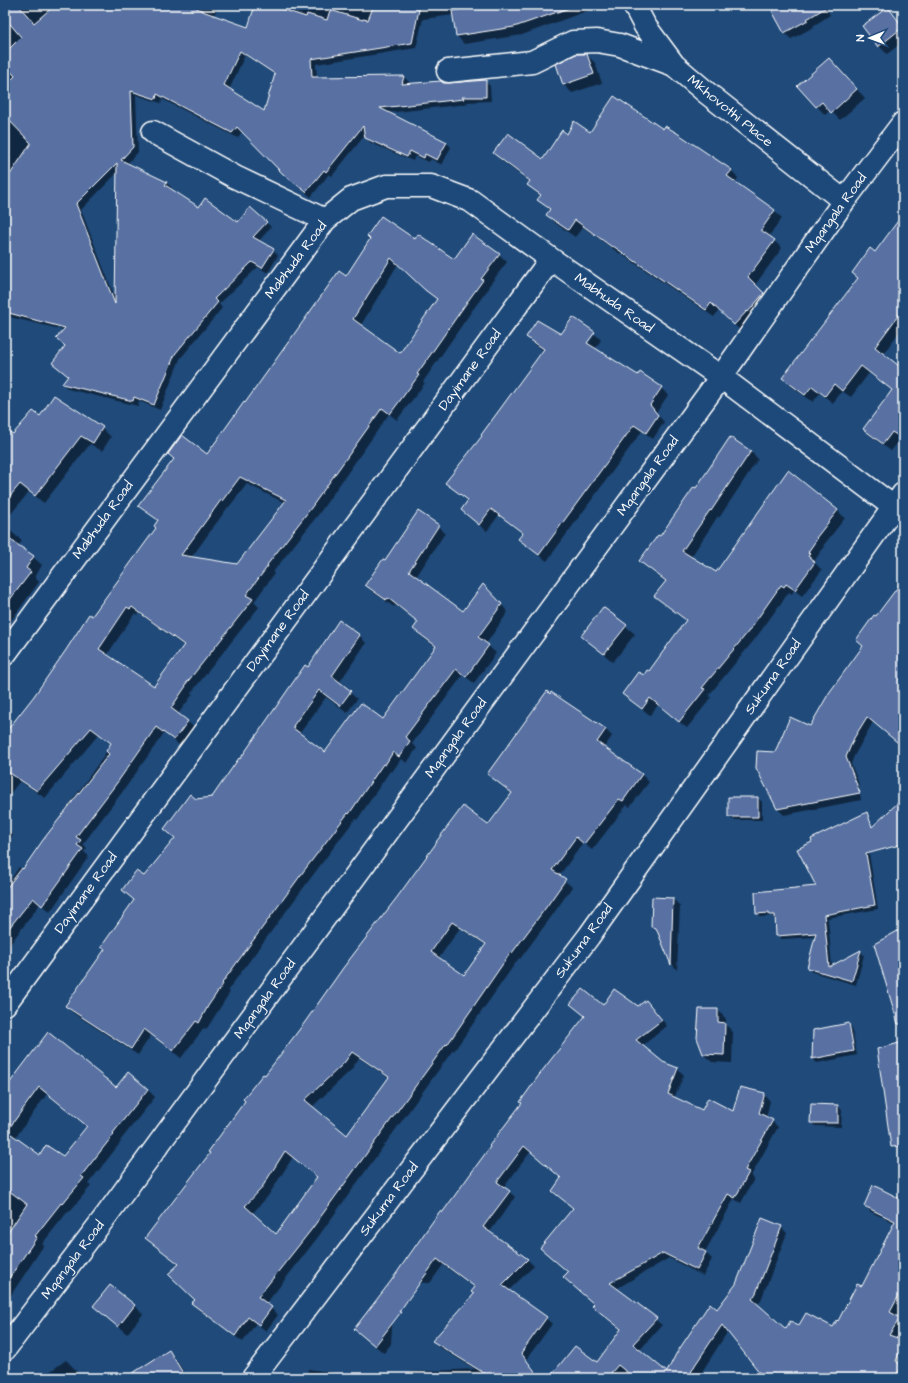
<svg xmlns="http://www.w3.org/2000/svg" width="908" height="1383" font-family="'Architects Daughter',sans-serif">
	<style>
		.shadow { fill: #0007; fill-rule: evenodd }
		.building { fill: #5871a2; stroke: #fff; fill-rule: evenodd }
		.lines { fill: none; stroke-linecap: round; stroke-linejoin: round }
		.street-casing { stroke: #fff; stroke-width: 25 }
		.street { stroke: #1f4a7a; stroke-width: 22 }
		.labels { text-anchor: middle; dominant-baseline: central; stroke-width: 3; stroke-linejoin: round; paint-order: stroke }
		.street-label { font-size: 14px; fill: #fff; stroke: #1f4a7a }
	</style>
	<rect width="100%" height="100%" fill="#1f4a7a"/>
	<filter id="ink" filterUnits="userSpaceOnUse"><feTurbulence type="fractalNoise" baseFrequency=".025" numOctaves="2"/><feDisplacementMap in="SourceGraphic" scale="8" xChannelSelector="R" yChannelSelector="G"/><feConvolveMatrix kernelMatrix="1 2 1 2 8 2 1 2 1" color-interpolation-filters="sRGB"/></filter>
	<g filter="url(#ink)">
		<path class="shadow" d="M5,5H220L213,16L248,29L256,5H451L452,12L494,5H591L592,9L522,35L464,44L457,36L454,15L423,19L416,48L316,64L317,78L404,77L409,82L408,85L485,81L490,86L491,101L466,102L468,104L387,113L446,142L451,147L442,165L431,159L429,162L415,156L413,161L371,143L366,138L365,135L332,176L329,174L311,197L289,179L242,131L238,138L162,99L161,103L136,95L138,152L127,164L166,182L172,188L170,190L199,209L238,224L266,222L271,227L258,242L273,250L278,255L268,273L258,267L219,304L222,308L180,359L160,410L139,401L138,406L68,389L63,384L69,376L64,330L5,316ZM245,55L276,75L265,113L229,90ZM118,172L116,300L81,210Z
			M785,5H825L830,15L813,26L814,27L791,39L784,32Z
			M888,8L903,25V42L887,54L879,46Z
			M587,55L595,63L602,83L572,93L564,85Z
			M837,68L865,98L840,120L830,110L825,115L817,106Z
			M663,131L731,170L738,178L735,183L774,211L782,218L769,236L782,248L755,285L771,301L742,332L719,310L714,317L620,253V254L583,227L575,237L555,223L548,215L551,211L538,200L541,196L528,185L530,182L502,161L494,153L544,161L567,135Z
			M903,215V327L883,354L903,370V440L901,439L891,451L872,437L864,429L893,391L869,373L851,397L842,391L833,403L820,393L813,402L791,386L783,378L858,278L853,273L875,253Z
			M472,235L500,255L507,262L488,287L489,288L471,312L423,382L425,383L397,420L389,414L318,515L273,572L274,574L254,602L259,607L191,693L193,694L178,714L195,728L182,747L164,733L126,787L83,844L87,848L84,852L89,856L50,912L40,904L5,951V888L19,867L23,870L112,744L99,734L45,798L20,781L5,800V735L35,697L157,528L159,521L140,506L174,459L169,454L207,455L245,405L347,277L415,240L455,260ZM398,264L438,300L400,354L361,325ZM247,484L285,503L237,565L191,558L228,507H229ZM135,613L138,615L139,613L184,646L154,688L107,655Z
			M595,334L601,340L595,349L638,376L661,388L668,395L656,413L664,422L653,439L642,431L547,561L527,546L520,539L524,534L499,515L487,531L469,517L462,510L469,501L447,483L483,436L544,351L534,344L527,337L585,348Z
			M40,417L102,428L111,437L102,451L90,444L44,503L29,492L5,521V459Z
			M750,451L758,459L719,518L718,516L691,557L716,573L788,472L838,511L845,518L823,546L824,547L815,560L816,562L815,563L822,570L802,596L794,590L792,594L789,592L755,639L709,695L711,698L687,728L658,705L650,715L631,701L623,694L650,673L687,621L663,603L656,596L666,582L648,568L641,561L661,538L696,489Z
			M5,526L22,541L18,546L33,557L42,565L35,577L39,582L5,629Z
			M438,526L445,533L416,577L464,612L490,592L508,612L486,644L496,653L474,683L463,675L412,744L417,748L407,763L401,759L392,772L390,771L357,820L355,819L310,879L228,990L230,992L206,1030L204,1028L181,1058L151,1035L138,1055L73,1013L66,1006L106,950L102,947L135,901L123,890L144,878L176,839L165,829L196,800L213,798L308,668L359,635L366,643L339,683L357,699L347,713L326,697L300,733L325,754L383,720L436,647L421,636L414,629L419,622L395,605L394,607L373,592L366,585L385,562Z
			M903,582V747L873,722L854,756L851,764L858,781L861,800L784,815L778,809L776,753L810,728L864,646L877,618Z
			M604,608L635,634L613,662L582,635Z
			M605,729L612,736L604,748L642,775L649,782L630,807L627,805L592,850L583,843L559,876L572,887L554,913L520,959L519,958L454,1051L453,1050L318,1237L266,1304L278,1315L266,1331L256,1323L243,1342L199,1310L192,1303L196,1300L179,1265L147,1238L211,1153L265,1077L488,827L512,794L488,774ZM460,928L486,945L465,976L439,958ZM359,1058L389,1078L348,1136L312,1107L351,1070ZM293,1157L318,1178L276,1235L252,1214L268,1196Z
			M758,798L762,802V820H733L729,816Z
			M903,800V858L883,818Z
			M5,827L13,835L5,844Z
			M866,835L878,909L828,918L832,967L861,952L864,955L856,985L812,972L808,968L816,937L781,939L777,935L776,918L774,919L772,916L761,917L757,913L817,887Z
			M673,899L680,906L677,970L672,964L660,934L652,927Z
			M572,1004L652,1007L667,1026L642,1046L663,1063L678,1069L684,1075L674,1098L702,1111L734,1113L764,1094L770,1101L766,1118L772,1121L778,1127L751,1176L754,1179L741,1203L734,1199L705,1252L712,1259L703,1276L669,1258L616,1289L662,1325L639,1351L668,1373L781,1227L787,1233L761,1300L757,1305L728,1331L698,1378H550L598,1364L621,1330L593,1306L595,1304L569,1272L541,1248L574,1209L553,1191L562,1179L531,1151L504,1187L515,1197L489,1233L528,1260L534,1266L508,1291L546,1318L552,1324L526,1360L540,1378H417L410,1372L475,1369L439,1347L433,1341L475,1294L476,1288L443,1265L430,1283L401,1282L442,1214L585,1016Z
			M718,1010L726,1019V1025L733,1032L732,1063L712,1062L703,1054Z
			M848,1024L852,1028L857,1055L817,1063L813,1059Z
			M48,1033L116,1088L148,1090L155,1097L120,1141L121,1142L88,1184L91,1186L70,1211L69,1210L42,1244L44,1245L5,1304V1093ZM47,1094L88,1127L63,1157L40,1156L15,1138Z
			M838,1106L842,1110L841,1127L815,1126L811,1122Z
			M903,1201V1307L896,1317L903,1323V1329L897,1339L903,1341V1364L902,1366L903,1368V1378H768L800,1327L833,1328L862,1288L895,1223L871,1212L865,1206Z
			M394,1297L391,1344L384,1353L364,1337L355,1329Z
			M134,1305L143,1314L127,1334L94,1306Z
			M169,1351L175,1358L188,1378H127Z
			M66,1360L74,1368L81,1378H51L48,1373Z
			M308,1369L343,1374L347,1378H307Z"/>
		<path class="building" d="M5,5H18L34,23L55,5H191L205,12L248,27L255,5H269L306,17L307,14L327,20L330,10L363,20V19L368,20L374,5H420L412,43L311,59L312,77L404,76L402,84L441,81L443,83H449L486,80V97H462L464,99L380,108L447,142L437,160L425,154L424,158L410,151L407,157L365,138L363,126L326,172L324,170L306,192L283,174L237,127L232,133L157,94L156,99L131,91L133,147L121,160L167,182L165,185L199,207L205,198L238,222L250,207L267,222L253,237L274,249L262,268L252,262L214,299L218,302L175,354L154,405L134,397L133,401L62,384L68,376L52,363L65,346L56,338L65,328L5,312V182L31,143L5,116V86L15,76L5,65V53L21,37L5,18ZM240,51L275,74L264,111L224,85ZM117,163L115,304L76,204Z
			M487,5H568L569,8L514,27L456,36L452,11Z
			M782,5H830L807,19L808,20L784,33L772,11Z
			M888,7L903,27L878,47L862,26Z
			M576,54H587L594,74L563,85L556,64Z
			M829,58L857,89L831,113L822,102L816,107L797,86Z
			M614,96L663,129L665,126L677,133L732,170L727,176L775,210L761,230L775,240L748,277L764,293L748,312L747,311L734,325L711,303L706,310L613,246L612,247L575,220L568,230L546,215L550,209L537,200L541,195L527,185L530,181L493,153L508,133L543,159L562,130L567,134L574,121L590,132Z
			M903,214V309L875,347L903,369V439L892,432L883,444L863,429L892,390L861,366L842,391L834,384L825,396L812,386L805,395L782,378L858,278L852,273L870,248L875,252Z
			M381,216L415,239L418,234L454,259L472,234L500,254L481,279L483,280L465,305L417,374L419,375L390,414L382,408L311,508L267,565L268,566L246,595L253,599L185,685L186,686L171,708L188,721L174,740L156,727L119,780L76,837L81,840L77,845L83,849L42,906L33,898L5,933V890L22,868L23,869L43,840L109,754L106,751L111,743L91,728L37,791L5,770V733L34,696L66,650L89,614L92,616L156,528L154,526L158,520L138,506L174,459L168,454L182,435L207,454L244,402L245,403L339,271L346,276L370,239L367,236ZM391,258L425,290L437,299L400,353L353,319ZM240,477L286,500L237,564L181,555L221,500L222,501ZM127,607L130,609L132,607L184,645L154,686L99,649Z
			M573,317L595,332L587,343L638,375L640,372L662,387L650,405L658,415L646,433L634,425L539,555L518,539L523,533L491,509L479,525L461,510L468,500L445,483L482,436L481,435L544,349L526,337L537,320L561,334Z
			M54,395L103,427L93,443L81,436L35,496L20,484L5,502V430L13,434L33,411L40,416Z
			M730,437L751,451L711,511L710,510L682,551L716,572L788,470L838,510L816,538L817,539L808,552L810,554L808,556L815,562L795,590L786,584L784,587L781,585L748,632L702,688L705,689L679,722L650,698L642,709L622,694L638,672L644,675L647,670L649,671L686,620L654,596L666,581L639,561L658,535L660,536L694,487L696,488Z
			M418,511L439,525L409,571L463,611L483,584L502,604L478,637L489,645L466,677L456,669L405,737L410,741L399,757L393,752L385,765L383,764L349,814L348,813L303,872L222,983L223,984L208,1006L199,1023L196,1021L173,1051L144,1029L131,1049L65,1006L105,949L101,947L134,900L122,890L136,871L144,876L175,838L164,829L190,794L196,799L212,797L239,758L240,759L305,665L308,667L339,620L360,635L332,676L351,691L340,706L319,690L293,726H294L293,728L325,752L361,703L383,719L436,646L413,629L418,622L388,598L386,600L365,585L383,559L385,560Z
			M5,536L34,556L26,568L31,572L5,606Z
			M903,580V747L867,717L854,738L846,757L860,793L777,809L756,768L757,751L775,752L790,717L810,726L829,693L863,646L856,640L874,615L876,616Z
			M603,607L627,625L604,654L581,636Z
			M547,691L550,694L551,692L606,729L597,742L642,774L623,801L619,799L584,844L576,837L552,870L566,879L547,906L512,953L511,952L447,1045L446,1044L311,1230L258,1297L272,1307L259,1325L248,1317L235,1336L191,1303L195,1300L168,1274L179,1264L145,1238L210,1153L208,1152L245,1101L243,1099L263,1074L265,1075L305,1022L343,968L398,896L437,842H436L463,806L488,825L512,793L487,774ZM452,922L486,944L464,975L431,952ZM352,1052L389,1077L347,1135L305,1100L344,1063ZM285,1151L317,1177L276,1234L245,1206L261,1189Z
			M728,797H758V817H728Z
			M903,798V844L866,854L875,905L824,915L829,967L861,950L852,981L807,968L816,933L776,936L775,915H769V913L756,914L755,892L816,886L797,849L812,842L811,839L867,812L872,827Z
			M652,897L673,898L671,965L656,928L651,927Z
			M903,928V1024H898L874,944Z
			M583,989L603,1005L614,989L638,1006L646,1000L662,1020L636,1040L663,1062L678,1068L668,1094L702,1110L708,1098L733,1111L740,1087L765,1093L759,1113L773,1120L745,1170L749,1172L735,1198L728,1194L698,1248L706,1252L697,1270L663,1253L610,1283L657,1318L633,1344L667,1372L676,1354L710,1303L717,1309L736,1284L762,1218L782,1226L756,1293L752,1299L786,1329L790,1321L799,1325L806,1313L833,1327L837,1320L838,1321L857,1284L862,1286L895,1221L864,1206L873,1185L903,1200V1288L890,1312L900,1318L889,1335L903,1340V1344L896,1361L903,1366L894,1378H764L722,1325L695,1365L688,1378H634L618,1365L611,1373L618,1378H549L575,1346L597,1362L621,1329L592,1306L594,1304L563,1277L568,1272L540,1248L573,1208L552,1191L561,1178L524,1146L497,1182L510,1191L483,1227L528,1259L502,1285L547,1317L521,1353L540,1378H492L432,1341L474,1294L471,1292L475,1287L437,1259L399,1312H401L375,1346L354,1329L391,1281L440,1211L442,1213L490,1147L489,1146L522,1103L520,1102L542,1071L585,1016L570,1004Z
			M699,1009H718V1022L725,1023L724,1055L703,1054L697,1038Z
			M849,1023L854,1051L812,1059L813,1030Z
			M48,1032L116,1087L128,1072L148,1089L113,1133L114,1134L81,1176L84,1178L62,1204L61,1203L35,1236L37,1237L5,1284V1237L27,1204L5,1188V1089ZM39,1087L87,1126L63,1156L46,1145L40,1155L7,1131Z
			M903,1042V1146L891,1147L877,1049Z
			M811,1104L838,1105V1123H810Z
			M110,1285L135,1305L118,1327L93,1306Z
			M169,1350L186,1378H125Z"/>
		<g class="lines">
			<g class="street-casing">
				<path id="street" d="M634,5L645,26L674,65L707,93L844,201
					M448,71L532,62L573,42L597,41L620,45L674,65
					M153,132L235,177L325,220
					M5,654L325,220L351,199L386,186H431L471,201L551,259L721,377L903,514
					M5,1004L551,259
					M5,1349L106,1216L721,377L844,201L903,123
					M253,1378L589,936L903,494"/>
			</g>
			<use href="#street" class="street"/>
		</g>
	</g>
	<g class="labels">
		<g class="street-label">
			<text transform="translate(730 111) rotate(39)">Mkhovothi Place</text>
			<text transform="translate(836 213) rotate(-54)">Mqangala Road</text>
			<text transform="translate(296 260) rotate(-53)">Mabhuda Road</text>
			<text transform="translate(614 303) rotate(35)">Mabhuda Road</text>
			<text transform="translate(470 370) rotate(-54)">Dayimane Road</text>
			<text transform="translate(648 476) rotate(-54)">Mqangala Road</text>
			<text transform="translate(103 520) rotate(-54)">Mabhuda Road</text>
			<text transform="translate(278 631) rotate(-54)">Dayimane Road</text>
			<text transform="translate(773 677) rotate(-55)">Sukuma Road</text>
			<text transform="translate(456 738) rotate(-54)">Mqangala Road</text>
			<text transform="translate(86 893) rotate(-54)">Dayimane Road</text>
			<text transform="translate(584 941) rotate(-54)">Sukuma Road</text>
			<text transform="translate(265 999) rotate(-54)">Mqangala Road</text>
			<text transform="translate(389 1199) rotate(-53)">Sukuma Road</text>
			<text transform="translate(73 1260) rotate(-53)">Mqangala Road</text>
		</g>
	</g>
	<rect width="908" height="1383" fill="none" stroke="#1f4a7a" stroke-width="20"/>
	<rect x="10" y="10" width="888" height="1363" fill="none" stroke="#fff" stroke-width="1.5" filter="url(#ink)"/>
	<g transform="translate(870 38) rotate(269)" stroke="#1f4a7a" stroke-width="3" paint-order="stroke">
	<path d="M0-3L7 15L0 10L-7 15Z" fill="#ffffff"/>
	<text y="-6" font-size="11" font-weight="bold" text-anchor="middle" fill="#ffffff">N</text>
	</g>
</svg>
